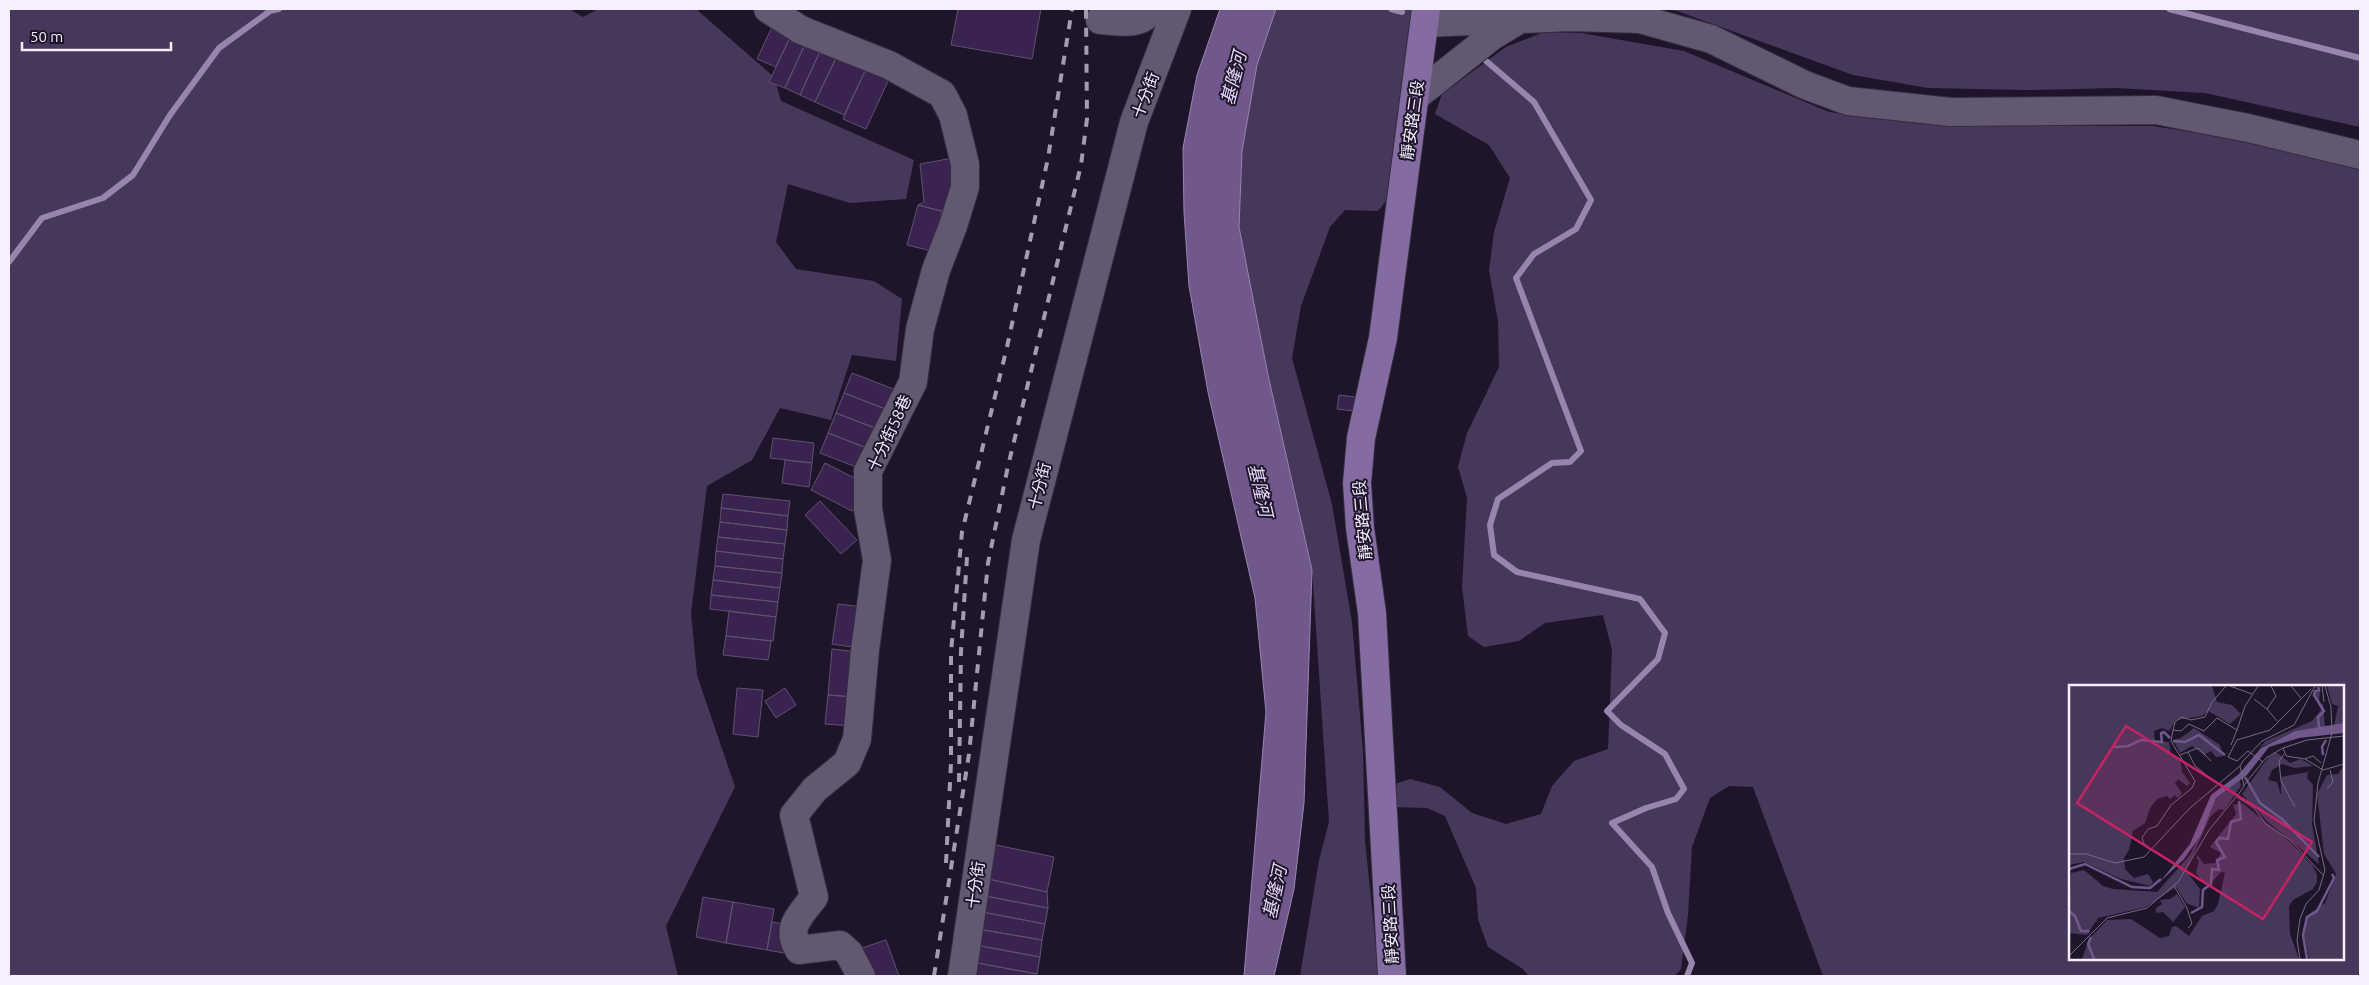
<svg xmlns="http://www.w3.org/2000/svg" width="2369" height="985" font-family="Ubuntu,'Noto Sans TC',sans-serif">
	<style>
		.green { fill: #47375b; fill-rule: evenodd }
		.water { fill: #70588c; stroke: #9885ae }
		.lines { fill: none; stroke-linecap: round; stroke-linejoin: round }
		.stream { stroke: #9885ae; stroke-width: 6 }
		.building { fill: #3a2351; stroke: #5e526c }
		.minor-casing { stroke: #332d3d; stroke-width: 30 }
		.major-casing { stroke: #332d3d; stroke-width: 30 }
		.minor { stroke: #635872; stroke-width: 28 }
		.major { stroke: #846ba1; stroke-width: 28 }
		.rail { stroke: #a49dae; stroke-width: 4; stroke-dasharray: 9 9; stroke-linecap: butt }
		.labels { text-anchor: middle; dominant-baseline: central; stroke-width: 4; stroke-linejoin: round; paint-order: stroke }
		.street-label { font-size: 16px; fill: #f5effe; stroke: #1f152b }
		.water-label { font-size: 18px; font-style: italic; fill: #e6d8f8; stroke: #1f152b }
		.inset-river { fill: none; stroke: #70588c; stroke-width: 2.5 }
		.inset-road { fill: none; stroke: #756c7f; stroke-width: 1 }
		.view { fill: #c52363; fill-opacity: 0.15; stroke: #c52363; stroke-width: 2.5 }
		.inset-edge { fill: none; stroke: #f5effe; stroke-width: 2.5 }
	</style>
	<rect width="100%" height="100%" fill="#1f152b"/>
	<path class="green" d="M9,9H569L583,17L598,9H696L774,77L781,101L914,160L906,199L850,203L788,184L776,242L796,269L874,281L902,299L896,361L852,355L831,420L780,408L752,460L707,486L691,613L697,675L735,787L666,926L678,976H9Z
		M1276,9H1418L1386,201L1378,211L1345,210L1330,227L1301,306L1292,358L1332,504L1352,622L1363,751L1365,840L1379,976H1300L1319,860L1329,822L1312,570L1268,375L1239,227L1242,151L1257,65Z
		M1662,9H2360V127L2205,93L2116,88L2027,90L1928,88L1853,75L1677,11Z
		M1544,32L1581,33L1684,51L1829,112L1898,121L2002,126H2152L2278,145L2360,167V976H1823L1753,787L1729,786L1710,798L1692,847L1688,915L1681,969L1675,976H1529L1523,969L1488,947L1478,919L1476,888L1445,816L1427,808L1393,807L1395,784L1410,779L1440,787L1472,813L1506,824L1541,814L1552,786L1574,761L1608,749L1612,650L1603,615L1545,623L1519,641L1484,647L1468,636L1462,587L1467,498L1458,467L1467,433L1499,367L1498,321L1489,270L1494,232L1510,178L1489,145L1435,114L1442,94L1506,47ZM2070,686H2343V959H2070Z"/>
	<path class="water" d="M1220,9H1276L1257,65L1242,151L1239,227L1268,375L1312,570L1304,803L1294,889L1274,976H1244L1266,712L1255,598L1208,392L1189,286L1184,212L1183,148L1197,75Z"/>
	<g class="lines">
		<path class="stream" d="M1391,9L1402,12
			M2169,9L2360,58
			M1478,54L1534,102L1591,200L1576,229L1534,254L1516,278L1581,451L1570,462L1552,463L1498,499L1490,525L1494,555L1517,572L1640,599L1665,633L1658,659L1607,711L1621,725L1665,754L1684,789L1676,799L1646,808L1612,823L1652,867L1668,913L1692,963L1687,976
			M9,262L42,218L103,198L133,175L170,115L219,48L270,11L279,9"/>
	</g>
	<path class="building" d="M958,9H1041L1032,59L951,45Z
		M772,27L791,35L776,67L757,59Z
		M791,35L806,42L785,88L769,82Z
		M806,42L821,49L800,95L785,88Z
		M821,49L837,56L815,102L800,95Z
		M837,56L866,69L844,115L815,102Z
		M866,69L889,79L866,129L843,119Z
		M953,158L952,214L918,205L924,202L920,164Z
		M918,205L942,211L932,251L907,245Z
		M852,373L896,390L888,410L844,393Z
		M844,393L888,410L880,430L836,413Z
		M1339,395L1364,398L1362,412L1337,409Z
		M836,413L880,430L872,450L828,433Z
		M828,433L872,450L864,470L820,453Z
		M773,438L814,443L812,463L770,458Z
		M785,460L812,463L809,487L782,483Z
		M825,463L866,484L852,511L811,490Z
		M723,494L790,501L788,516L721,508Z
		M820,501L857,540L841,554L805,515Z
		M721,508L788,516L787,530L720,522Z
		M720,522L787,530L785,544L718,537Z
		M718,537L785,544L783,559L716,551Z
		M716,551L783,559L782,573L715,566Z
		M715,566L782,573L780,588L713,580Z
		M713,580L780,588L778,602L711,595Z
		M711,595L778,602L776,617L710,609Z
		M838,604L864,607L859,648L832,644Z
		M729,611L776,617L773,641L726,636Z
		M726,636L771,641L768,660L723,655Z
		M832,649L859,652L854,697L828,695Z
		M737,688L763,690L758,737L733,734Z
		M785,688L796,705L776,718L765,701Z
		M828,695L854,697L852,726L825,724Z
		M996,845L1054,857L1047,892L988,879Z
		M988,879L1047,892L1048,908L985,896Z
		M985,896L1048,908L1045,924L982,912Z
		M703,897L733,902L726,943L696,937Z
		M733,902L774,909L767,950L726,943Z
		M982,912L1045,924L1042,940L978,929Z
		M772,922L789,925L784,953L767,950Z
		M978,929L1042,940L1040,957L975,945Z
		M886,940L899,976H868L859,949Z
		M975,945L1040,957L1037,974L972,962Z
		M972,962L1037,974L1036,976H969Z"/>
	<g class="lines">
		<g class="minor-casing">
			<path id="minor" d="M768,9L801,30L889,65L942,94L953,115L965,164V187L953,226L936,270L920,329L913,382L868,471V509L877,560L865,650L857,739L847,763L815,789L794,815L814,897C800,916 785,927 799,950L840,945L849,953L861,976
				M1100,20C1117,21 1142,27 1151,9
				M1425,23L1571,17L1640,19L1711,39L1805,85L1848,101L1951,112L2156,110L2248,128L2360,155
				M1415,97L1492,36L1517,21
				M962,976L1026,540L1134,122L1177,9"/>
		</g>
		<g class="major-casing">
			<path id="major" d="M1392,976L1372,613L1360,528L1357,483L1361,438L1383,338L1426,9"/>
		</g>
		<use href="#minor" class="minor"/>
		<use href="#major" class="major"/>
		<path class="rail" d="M959,782L961,651L967,557
			M946,863L951,763V652L962,532L1007,347L1048,158L1072,9
			M934,976L969,754L988,563L1008,466L1081,165L1087,119L1086,9"/>
	</g>
	<g class="labels">
		<g class="street-label">
			<text transform="translate(1145 95) rotate(-69)">十分街</text>
			<text transform="translate(1412 120) rotate(-82)">靜安路三段</text>
			<text transform="translate(889 433) rotate(-65)">十分街58巷</text>
			<text transform="translate(1039 486) rotate(-76)">十分街</text>
			<text transform="translate(1362 520) rotate(-95)">靜安路三段</text>
			<text transform="translate(975 885) rotate(-82)">十分街</text>
			<text transform="translate(1390 924) rotate(-93)">靜安路三段</text>
		</g>
		<g class="water-label">
			<text transform="translate(1233 78) rotate(-76)">基隆河</text>
			<text transform="translate(1261 490) rotate(77)">基隆河</text>
			<text transform="translate(1274 892) rotate(-78)">基隆河</text>
		</g>
	</g>
	<g transform="translate(2069 685)">
		<rect width="275" height="275" fill="#1f152b"/>
		<path d="M0,1H143L148,17L163,20L172,29L161,39L139,26L133,31L107,35L100,46L93,43L85,46L86,56L100,57L102,70L111,74L113,87L121,98L118,101L109,94L106,98L113,108L109,113L106,110L101,114L98,111L88,114L81,123L76,138L64,146L60,165L55,173L56,184L65,193L79,189L84,197L81,201L52,194L15,177L0,180ZM258,1H275V38L265,41L269,21L263,19ZM246,4L251,6L250,18L254,19L256,42L226,46L190,63L197,56L243,36L252,25L245,9ZM125,43L151,60L154,71L147,72L142,66L135,70L123,61L111,68L104,55L112,53ZM207,67L221,78L232,74L244,81L225,83L213,79L203,85L199,95L208,97L212,110V92L239,87L238,93L244,100L243,139L250,179L199,137L173,109L198,74ZM275,80V274H240L234,244L240,229L256,218L267,189L255,169L248,109L258,90L269,89ZM171,95L172,101L155,125L150,124L141,132L117,186L131,204L130,223L117,218L107,202L77,222L29,233L18,250L0,248L2,188L15,185L34,201L44,204L88,207L121,170L147,113ZM173,118L220,156L244,181L248,190V197L244,204L224,215L220,221L221,249L230,274H13L20,254L38,235L62,234L91,253L100,251L103,242L107,241L120,251L133,231L145,226L149,219L156,188L152,187L141,199L134,198L127,188L130,176L127,172L129,171L135,179L146,178L152,168L141,162L167,129L164,120ZM108,209L116,222L104,237L94,227L87,228V223L93,219L91,215L101,214Z" fill="#47375b"/>
		<path d="M275,38V48L230,53L200,62L178,90L147,113L132,150L115,174L91,197L121,159L142,110L170,89L192,63L226,46Z" fill="#70588c"/>
		<path class="inset-river" d="M249,2L250,5L246,6L245,10L255,26L249,32L250,42M104,56L116,57L130,50L156,70M45,62L59,61L72,55L93,57L92,48L95,47L101,53M254,70L253,62L257,55M176,92L191,118L213,134L250,172M0,184L16,179L63,202L81,203L92,194M0,226L6,231L12,246H20M122,228L133,222L134,205L142,199L143,184L150,185L148,175L156,172L147,157L150,153L159,154L162,137L172,134L170,116M22,252L19,259L25,274M238,274L234,250L238,232L248,226L265,193L263,189"/>
		<path class="inset-road" d="M157,1L143,17L136,32L122,35L113,32L106,37L104,45L112,46L120,39L135,46L148,33L168,45L176,21L189,1M161,1L183,9M202,1L207,11L198,24L208,36M222,1L232,13M253,1L255,17M185,14L198,24M162,60L168,45M214,63L238,55L275,51M119,67L126,81L140,92M215,69L210,76L212,96L226,122M111,70L129,63L142,76M236,74L244,71L252,78M194,77L179,66L168,76L159,72L168,55L201,45L242,4M175,100L197,73L214,63L217,71L236,74L254,85L275,79M258,104L264,97L261,85M168,112L185,123L197,139L221,155L255,191M76,161L73,153L79,144L88,141L102,120L123,103L126,96L102,56L104,45M0,169H17L46,178L75,172L121,123L171,81M105,201L118,223L123,239L119,243M0,271L38,233L78,223L109,197L140,145L171,107L175,101L171,81L174,76L193,56L225,40L246,1M231,274L228,255L231,234L237,219L250,205L256,185L245,136L249,98L263,48L262,22L256,1"/>
		<path class="view" d="M57,41L243,157L194,234L8,118Z"/>
		<rect width="275" height="275" class="inset-edge"/>
	</g>
	<rect width="2369" height="985" fill="none" stroke="#f5effe" stroke-width="20"/>
	<path d="M22 42v8h149v-8" fill="none" stroke="#f5effe" stroke-width="2.5"/>
	<text x="30" y="42" font-size="15" fill="#f5effe" stroke="#1f152b" stroke-width="4" paint-order="stroke">50 m</text>
</svg>
